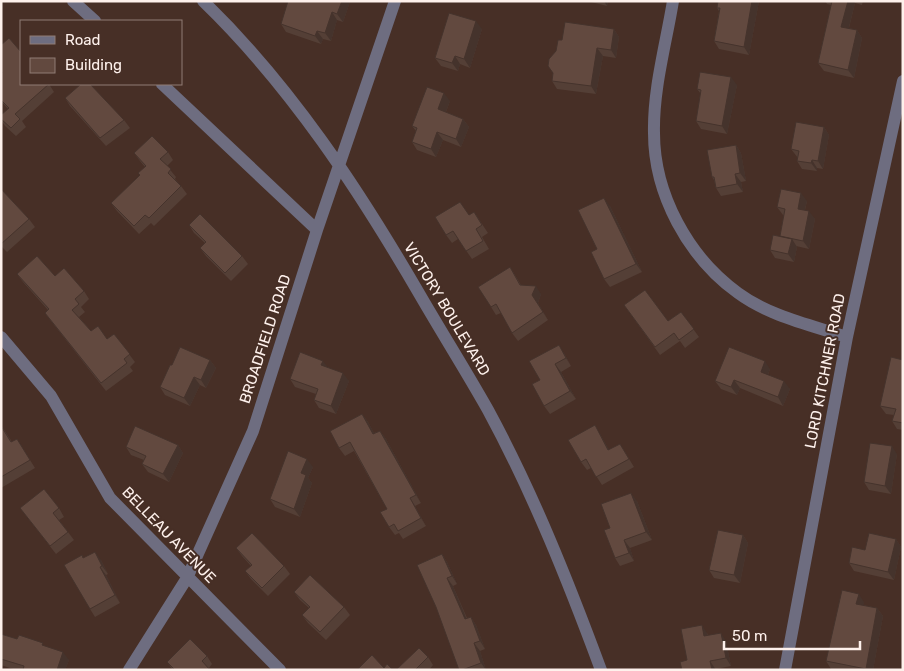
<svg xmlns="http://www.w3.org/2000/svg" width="904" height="671" font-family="Rubik,sans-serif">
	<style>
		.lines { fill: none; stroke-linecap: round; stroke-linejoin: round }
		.street { stroke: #6e6d80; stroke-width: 12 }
		.wall { fill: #543f36 }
		.shaded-wall { fill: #45332c }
		.building { fill: #62493f; stroke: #45332c }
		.labels { text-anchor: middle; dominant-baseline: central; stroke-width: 4; stroke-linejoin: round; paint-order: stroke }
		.street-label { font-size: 15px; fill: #fef1ec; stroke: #472f26 }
	</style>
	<rect width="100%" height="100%" fill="#472f26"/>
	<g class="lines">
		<path class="street" d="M73,1L95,21
			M203,1C291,86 359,190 420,295C442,333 466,371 488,410C533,493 568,581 601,670
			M673,1C666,44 653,89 654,133C654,194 688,257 738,293C769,316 811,325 847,337
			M162,84L317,230
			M1,337L51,396L110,498L280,670
			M129,670L187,578L253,431L317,230L395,1
			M785,670L847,337L903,81"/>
	</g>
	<path class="wall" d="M590,1H608L607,6L591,2Z
		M718,1H759L749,55L719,49L714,41L719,11L717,8Z
		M825,1H863L862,5L855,3L849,28L857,30L862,38L854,78L824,71L818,63L831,5L827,4Z
		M350,2L343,22L337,20L331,41L323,39L321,44L286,32L281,24Z
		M482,29L470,68L460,64L458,71L441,66L435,58Z
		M614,29L619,37L616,58L603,56L596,94L557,89L552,81L556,51L562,40Z
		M1,45L49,84L54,92L22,121L26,127L16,136L5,126L1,120V115L8,109L1,101Z
		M737,85L727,134L701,129L696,121L701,94L697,89Z
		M65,98L124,120L130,128L106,146L70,106Z
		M450,101L446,112L463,119L469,127L461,147L443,140L436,157L417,150L412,142L416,131L412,126Z
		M824,127L829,135L823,169L817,168V171L802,169L797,161L798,158L791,149Z
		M736,145L741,153L746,181L741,182L743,192L721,196L716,188L714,180L712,177Z
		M168,152L173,160L167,166L176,177L175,179L181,186L187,194L154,226L151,223L139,234L117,211L111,203L139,176L145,167L140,161L134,153Z
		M1,189L29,219L35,227L7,252L1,246Z
		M807,201L805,210L815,219L809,249L796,246L797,247L794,262L775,258L770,250L780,237V236L784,215H783L777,207Z
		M610,206L642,272L610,287L604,279L597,249Z
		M474,212L488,233L482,237L489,249L472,259L458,239L452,243L446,235Z
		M189,225L242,256L248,264L231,281L206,256L200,248L205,243L194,233Z
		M510,267L521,285L541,294L538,303L548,320L518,341L512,333L501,313L496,315L491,307Z
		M17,274L55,276L84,291L89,299L81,307L85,312L79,317L91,331L107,339L114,334L135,362L130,367L133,371L106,391L51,321L45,313L48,310L23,282Z
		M624,305L668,321L681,312L699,337L685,348L680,341L660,355Z
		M564,353L571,366L561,372L576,399L550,414L544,406L540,380Z
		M210,360L216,368L206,388L200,385L190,406L165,395L160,387L172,365Z
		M903,360V430L897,429L892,421L894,415L886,414L880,406Z
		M328,367L349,381L336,414L319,408L314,400L316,394L295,387L290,379Z
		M770,369L768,375L790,389L783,406L740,388L737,395L721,389L715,381Z
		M362,414L368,422L374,433L380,431L386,439L421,503L415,506L426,526L403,539L399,533L395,535L389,527L387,509L354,451L345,456L339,448Z
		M1,425L12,442L17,439L35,468L1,488Z
		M600,434L609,450L620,444L634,467L602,485L591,468L587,470L581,462Z
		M178,445L183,453L169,482L148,472L142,464L144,460L131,455L126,447Z
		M897,454L891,494L869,490L864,482Z
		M313,467L308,478L312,483L300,517L275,507L270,499Z
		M637,501L652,540L630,548L634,561L620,566L615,558L610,528Z
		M20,508H59L64,517L59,520L74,540L56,554Z
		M743,535L748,543L740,583L714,578L709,570Z
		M896,539L901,547L894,580L854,571L849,563L865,550Z
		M236,548L284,566L290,574L268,596L251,579L245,571L251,566L242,556Z
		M442,554L447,562L457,584L453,586L467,618L471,617L476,625L485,649L480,651L486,670H459Z
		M84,558L101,560L108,574L106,575L120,603L95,617L90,609Z
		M294,592L344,607L350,615L326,640L308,623L302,615L309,608L300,600Z
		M864,602L863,605L877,608L883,616L873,670L831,669L826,661Z
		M707,633L708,635L726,641L731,666L716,669L687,660Z
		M1,634L17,639L46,647L69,660L65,670H16L1,665Z
		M207,656L212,664L209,668L210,670H173L167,662Z
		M428,657L433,665L429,670H396Z"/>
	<path class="shaded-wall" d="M342,1L350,2L343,22L337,14Z
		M604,1H608L607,6Z
		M752,1H759L749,55L744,47Z
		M848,1H854L855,3L847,35L841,27Z
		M332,12L337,20L331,41L325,33Z
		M476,21L482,29L470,68L464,59Z
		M614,29L619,37L616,58L611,50Z
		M857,30L862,38L854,78L848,70Z
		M317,31L323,39L321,44L315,36Z
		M597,48L603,56L596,94L591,86Z
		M455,56L460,64L458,71L452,63Z
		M731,77L737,85L727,134L722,126Z
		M444,93L450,101L444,117L438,109Z
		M463,119L469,127L461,147L456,139Z
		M824,127L829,135L823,169L818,161Z
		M437,132L443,140L436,157L431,149Z
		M736,145L741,153L746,181L740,173Z
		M812,160L817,168V171L811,163Z
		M735,174L741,182L743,192L737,184Z
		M801,193L807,201L803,217L798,209Z
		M604,198L610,206L642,272L636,264Z
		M809,211L815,219L809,249L803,241Z
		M792,239L797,247L794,262L788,254Z
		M536,286L541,294L538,303L548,320L532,295Z
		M559,345L564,353L571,366L566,358Z
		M210,360L216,368L206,388L201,380Z
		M323,361L329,369L321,365Z
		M765,361L770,369L766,380L761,372Z
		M555,364L561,372L576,399L570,391Z
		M343,373L349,381L336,414L331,406Z
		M194,377L200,385L190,406L184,398Z
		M734,380L740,388L737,395L731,387Z
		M784,381L790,389L783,406L778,397Z
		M362,414L368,422L379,442L373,434Z
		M595,425L600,434L614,458L608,450Z
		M380,431L386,439L421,503L416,495Z
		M178,445L183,453L169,482L163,474Z
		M892,446L897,454L891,494L885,486Z
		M307,459L313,467L308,478L312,483L300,517L294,509L301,473Z
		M631,493L637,501L652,540L646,532Z
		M410,498L415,506L426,526L421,518Z
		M743,535L748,543L740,583L734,575Z
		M896,539L901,547L894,580L888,572Z
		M624,540L630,548L634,561L629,553Z
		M95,552L101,560L108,574L102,566Z
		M442,554L447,562L457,584L452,576Z
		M100,567L106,575L120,603L115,595Z
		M447,578L453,586L470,627L465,619Z
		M859,594L864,602L862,612L856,604Z
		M877,608L883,616L873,670H866Z
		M471,617L476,625L485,649L480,641Z
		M702,625L707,633L710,644L704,636Z
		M721,633L726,641L731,666L726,658Z
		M474,643L480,651L486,670L481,663Z
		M63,652L69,660L65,670H57Z
		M710,661L716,670H712Z"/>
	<path class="building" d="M288,1H342L337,14L332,12L325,33L317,31L315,36L281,24Z
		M718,1H752L744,47L714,41L720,8H717Z
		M832,1H848L841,27L857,30L848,70L818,63Z
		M449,13L476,21L464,59L455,56L452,63L435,58Z
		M565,22L614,29L611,50L597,48L591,86L552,81L553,73L548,66L549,59L556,51L558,40H562Z
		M9,38L21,52V84H49L15,114L20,119L11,128L1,119V115L9,108L1,100V73H2L1,71V45Z
		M700,72L731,77L722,126L696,121L701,90L697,89Z
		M81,84H90L124,120L100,138L65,98Z
		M427,87L444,93L438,109L463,119L456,139L437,132L431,149L412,142L417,128L412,126Z
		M796,122L824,127L818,161L812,160L811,163L797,161L799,151L791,149Z
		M152,136L168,152L160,159L171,169L168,173L181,186L149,218L145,215L134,226L111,203L140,175L138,173L146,166L134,153Z
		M736,145L740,173L735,174L737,184L716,188L714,177H712L707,150Z
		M1,189L29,219L1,244Z
		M781,189L801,193L798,209L809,211L803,241L780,236L785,209L777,207Z
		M604,198L636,264L604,279L591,252L597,249L578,210Z
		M460,202L469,215L474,212L482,225L476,229L483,241L466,251L453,231L446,235L435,217Z
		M200,214L242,256L225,273L200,248L206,242L189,225Z
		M773,235L792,239L788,254L770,250Z
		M37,256L55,276L64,268L84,291L75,299L79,304L72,310L91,331L98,326L107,339L114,334L130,354L124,359L127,363L101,383L45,313L49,309L17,274Z
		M510,267L520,285L536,286L532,295L543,312L512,333L496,304L491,307L478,287Z
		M645,290L668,321L681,312L694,329L679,340L674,333L655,347L624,305Z
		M559,345L566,358L555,364L570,391L544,406L532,384L540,380L529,361Z
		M180,347L210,360L201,380L194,377L184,398L160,387L170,365H172Z
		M729,347L765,361L761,372L784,381L778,397L734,380L731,387L715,381Z
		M300,352L323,361L321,365L343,373L331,406L314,400L318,389L290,379Z
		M891,357L903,360V423L892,421L896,409L880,406Z
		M362,414L373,434L380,431L416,495L410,498L421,518L398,531L394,524L389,527L380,512L387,509L350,442L339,448L330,431Z
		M595,425L608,450L620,444L629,459L596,477L586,459L581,462L568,440Z
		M1,426L11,442L17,439L30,460L1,477Z
		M135,426L178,445L163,474L142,464L146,456L126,447Z
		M870,443L892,446L885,486L864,482Z
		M288,451L307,459L301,473L306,475L294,509L270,499Z
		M44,489L59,508L53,513L68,532L50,546L20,508Z
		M631,493L646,532L624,540L629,553L615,558L604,530L610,528L601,504Z
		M718,530L743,535L734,575L709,570Z
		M252,533L284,566L262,588L245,571L252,565L236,548Z
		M869,533L896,539L888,572L849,563L852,547L865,550Z
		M95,552L102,566L100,567L115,595L90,609L64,565L82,555L83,558Z
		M442,554L452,576L447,578L465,619L471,617L480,641L474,643L481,663L462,670H459L436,607L417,565Z
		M310,575L344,607L320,632L302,615L310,607L294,592Z
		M842,590L859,594L856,604L877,608L866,669L826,661Z
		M702,625L704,636L721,633L726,658L710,661L712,670H682L680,662L687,660L681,629Z
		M1,634L17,639L19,635L43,643L42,645L63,652L57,670H23L24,666L1,659Z
		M190,639L207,656L202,661L210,670H175L167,662Z
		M419,648L428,657L415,670H396Z
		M372,655L384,668L387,664L393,670L358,669Z"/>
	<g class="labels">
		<g class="street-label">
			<text transform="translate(447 309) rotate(59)">VICTORY BOULEVARD</text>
			<text transform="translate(265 339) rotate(-72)">BROADFIELD ROAD</text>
			<text transform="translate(825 371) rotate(-79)">LORD KITCHNER ROAD</text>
			<text transform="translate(169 535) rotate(46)">BELLEAU AVENUE</text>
		</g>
	</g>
	<rect width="904" height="671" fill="none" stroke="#fef1ec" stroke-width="5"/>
	<rect x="20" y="20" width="162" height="65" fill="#472f26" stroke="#907d75"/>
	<rect x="30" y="36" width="25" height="8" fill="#6e6d80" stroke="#907d75"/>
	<text x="65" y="45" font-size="15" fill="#fef1ec">Road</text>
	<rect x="30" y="58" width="25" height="15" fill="#62493f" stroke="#907d75"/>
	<text x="65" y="70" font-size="15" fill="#fef1ec">Building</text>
	<path d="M724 641v8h136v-8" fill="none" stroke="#fef1ec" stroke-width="2.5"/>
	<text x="732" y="641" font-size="15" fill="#fef1ec" stroke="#472f26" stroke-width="4" paint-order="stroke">50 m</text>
</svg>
